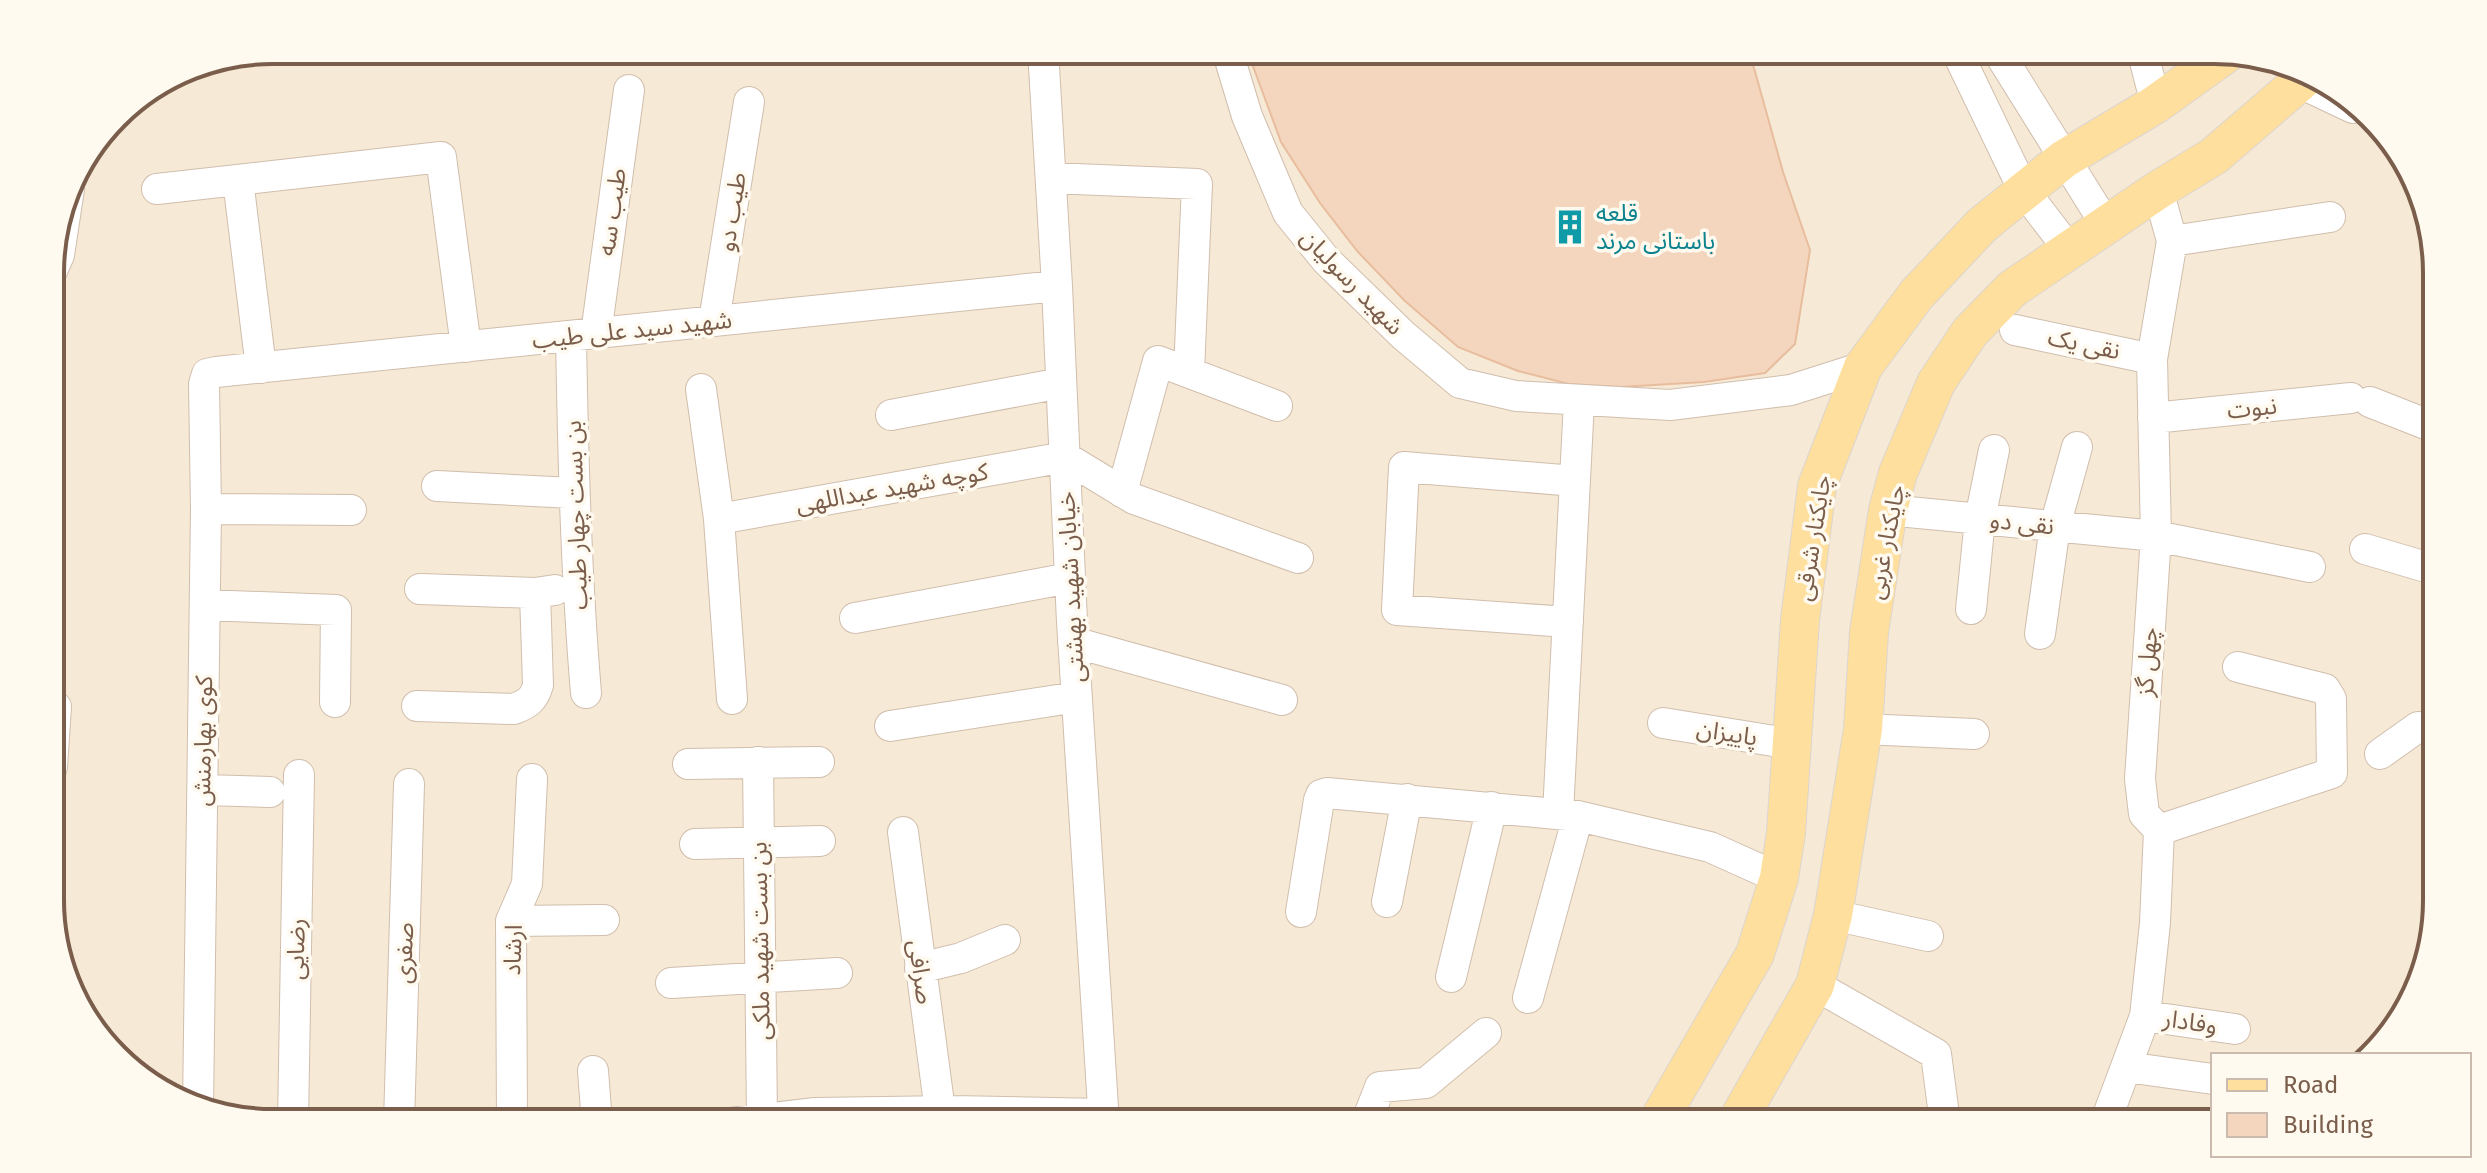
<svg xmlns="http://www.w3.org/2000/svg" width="2487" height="1173" font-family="'Fira Sans','Noto Sans Arabic',sans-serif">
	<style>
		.residential { fill: #f6e9d6 }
		.building { fill: #f4d6be; stroke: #e8bd9e; stroke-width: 2 }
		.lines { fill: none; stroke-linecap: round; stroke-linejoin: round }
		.minor-casing { stroke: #d1bead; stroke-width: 32 }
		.major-casing { stroke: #dcd5d0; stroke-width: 40 }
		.minor { stroke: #fff; stroke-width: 30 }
		.major { stroke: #fedf9e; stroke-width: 38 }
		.labels { text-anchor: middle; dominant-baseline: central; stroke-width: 7; stroke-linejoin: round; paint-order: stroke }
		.street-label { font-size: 24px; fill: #7a5d4a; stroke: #fffaf0 }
		.culture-label { font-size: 24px; fill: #0d838f; stroke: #fffaf0; text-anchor: start }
		.rim { fill: none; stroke: #7a5d4a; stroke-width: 4 }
	</style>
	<rect width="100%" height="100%" fill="#fdf6e8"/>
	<path class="residential" d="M273,50H2214L2300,67L2391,138L2435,244L2437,900L2420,986L2363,1055H2213V1123H273L187,1106L96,1035L52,930L51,258L73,175L126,106L188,67Z"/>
	<path class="building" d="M1247,50H1746L1754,68L1783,172L1810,250L1795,344L1765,373L1704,382L1620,387L1569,384L1518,371L1458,347L1405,301L1358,252L1320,203L1281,142Z"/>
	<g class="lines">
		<g class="minor-casing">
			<path id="minor" d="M1043,50L1057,286L1072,622L1104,1123
				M1227,50L1247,116L1288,213L1326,260L1403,335L1460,383L1516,396L1670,405L1791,390L1863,367
				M1956,50L2024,191L2070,251
				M1997,50L2106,225
				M2142,50L2156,104
				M2300,83L2353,108
				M1051,178L1197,184L1189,372
				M238,180L261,368
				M157,189L441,157L466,347
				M2172,241L2330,217
				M51,273L59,255L69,189
				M714,321L749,102
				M2015,330L2152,359
				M596,334L629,90
				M571,336C573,456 576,574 586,693
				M701,389L719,519L732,699
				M2370,402L2436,428
				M891,415L1061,383
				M2153,418L2351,398
				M437,486L573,493
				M1122,492L1158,361L1277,406
				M206,509L351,510
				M1888,510L2156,536L2310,567
				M719,519L1065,457L1134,499L1298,558
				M2365,549L2436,570
				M420,589L535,593L555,590
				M205,605L336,610L335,702
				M1971,609L1980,519L1994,450
				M855,618L1070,578
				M1568,622L1397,610L1404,467L1575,481
				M2040,634L2055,526L2077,447
				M1073,642L1282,700
				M417,706L514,709C527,704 534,700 538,685L535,593
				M1663,723L1792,744
				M890,726L1077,697
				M1863,729L1974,734
				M2380,754L2418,727L2437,728
				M758,762L762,1119
				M688,764L819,762
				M52,767L56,707
				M203,790L270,792
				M1558,814L1579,401
				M2159,830L2332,773L2331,699L2325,689L2238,667
				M903,832L940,1111
				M695,844L820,841
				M1387,902L1407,799
				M1301,912L1319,800L1321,795L1327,793L1578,816L1710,847L1779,878
				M1833,915L1928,936
				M511,921L604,920
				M920,968L961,958L1005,940
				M1451,977L1492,807
				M671,983L837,973
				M1815,985L1936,1054L1945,1123
				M1528,998L1578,816
				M2145,1016L2235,1029
				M2126,1067L2213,1079
				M593,1071L597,1123
				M198,1108L206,509L204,384L207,374L216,372L1057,286
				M293,1123L299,775
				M399,1123L409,784
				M512,1123L511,921L527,884L532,779
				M730,1123L815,1113L952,1111L1104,1114
				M1366,1123L1380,1087L1426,1083L1486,1033
				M2105,1123L2145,1016L2155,923L2159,830L2144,814L2140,779L2156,536L2152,359L2172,241L2158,190"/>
		</g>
		<g class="major-casing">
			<path id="major" d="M1657,1123L1755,954L1779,878L1786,833L1800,620L1817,486L1863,367L1916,295L1982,225L2064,159L2156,104L2227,53
				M1736,1123L1815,985L1833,915L1863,729L1869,632L1888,510L1898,473L1936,383L1970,332L2012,289L2158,190L2214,156L2309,74"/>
		</g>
		<use href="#minor" class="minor"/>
		<use href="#major" class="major"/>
	</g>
	<defs>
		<g id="building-bare" transform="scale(2.76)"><path d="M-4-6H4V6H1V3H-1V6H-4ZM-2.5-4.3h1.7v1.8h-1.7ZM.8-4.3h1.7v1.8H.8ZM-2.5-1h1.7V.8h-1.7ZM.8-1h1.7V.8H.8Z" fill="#0f9aa8" stroke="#fffaf0" stroke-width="2.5" paint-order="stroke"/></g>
	</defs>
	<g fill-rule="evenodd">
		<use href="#building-bare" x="1570" y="227"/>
	</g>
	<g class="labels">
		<g class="street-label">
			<text transform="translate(612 212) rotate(-82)">طیب سه</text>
			<text transform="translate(732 212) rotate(-81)">طیب دو</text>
			<text transform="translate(1352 282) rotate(46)">شهید رسولیان</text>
			<text transform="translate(632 330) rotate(-6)">شهید سید علی طیب</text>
			<text transform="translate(2084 344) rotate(12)">نقی یک</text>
			<text transform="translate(2252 408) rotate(-6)">نبوت</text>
			<text transform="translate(892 488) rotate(-10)">کوچه شهید عبداللهی</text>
			<text transform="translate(576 515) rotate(-92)">بن بست چهار طیب</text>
			<text transform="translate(2022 523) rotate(6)">نقی دو</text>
			<text transform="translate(1813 538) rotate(-81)">چایکنار شرقی</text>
			<text transform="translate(1886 542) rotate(-79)">چایکنار غربی</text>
			<text transform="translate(1071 587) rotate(-93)">خیابان شهید بهشتی</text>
			<text transform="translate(2147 662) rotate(-86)">چهل گز</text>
			<text transform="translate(1727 733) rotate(9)">پاییزان</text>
			<text transform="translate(203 741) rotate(-89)">کوی بهارمنش</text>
			<text transform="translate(760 941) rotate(-91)">بن بست شهید ملکی</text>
			<text transform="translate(296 949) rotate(-89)">رضایی</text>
			<text transform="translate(513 950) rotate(-88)">ارشاد</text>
			<text transform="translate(404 953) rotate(-88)">صفری</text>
			<text transform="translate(921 972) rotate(82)">صرافی</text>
			<text transform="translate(2190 1022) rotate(8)">وفادار</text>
		</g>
		<g class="culture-label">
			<text x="1596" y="213">قلعه<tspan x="1596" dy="28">باستانی مرند</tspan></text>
		</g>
	</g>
	<path d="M0 0H2487V1173H0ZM273 64H2214A209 209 0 0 1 2423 273V900A209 209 0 0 1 2214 1109H273A209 209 0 0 1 64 900V273A209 209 0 0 1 273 64Z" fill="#fffaf0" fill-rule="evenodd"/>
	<path class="rim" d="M273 64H2214A209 209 0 0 1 2423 273V900A209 209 0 0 1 2214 1109H273A209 209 0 0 1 64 900V273A209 209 0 0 1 273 64Z"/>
	<rect x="2211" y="1053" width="260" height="104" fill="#fffaf0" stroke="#cabbae" stroke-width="2"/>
	<rect x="2227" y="1079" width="40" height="12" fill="#fedf9e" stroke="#cabbae" stroke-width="2"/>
	<text x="2283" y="1093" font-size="24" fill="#7a5d4a">Road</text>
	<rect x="2227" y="1113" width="40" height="24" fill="#f4d6be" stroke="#cabbae" stroke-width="2"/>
	<text x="2283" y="1133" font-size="24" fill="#7a5d4a">Building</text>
</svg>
